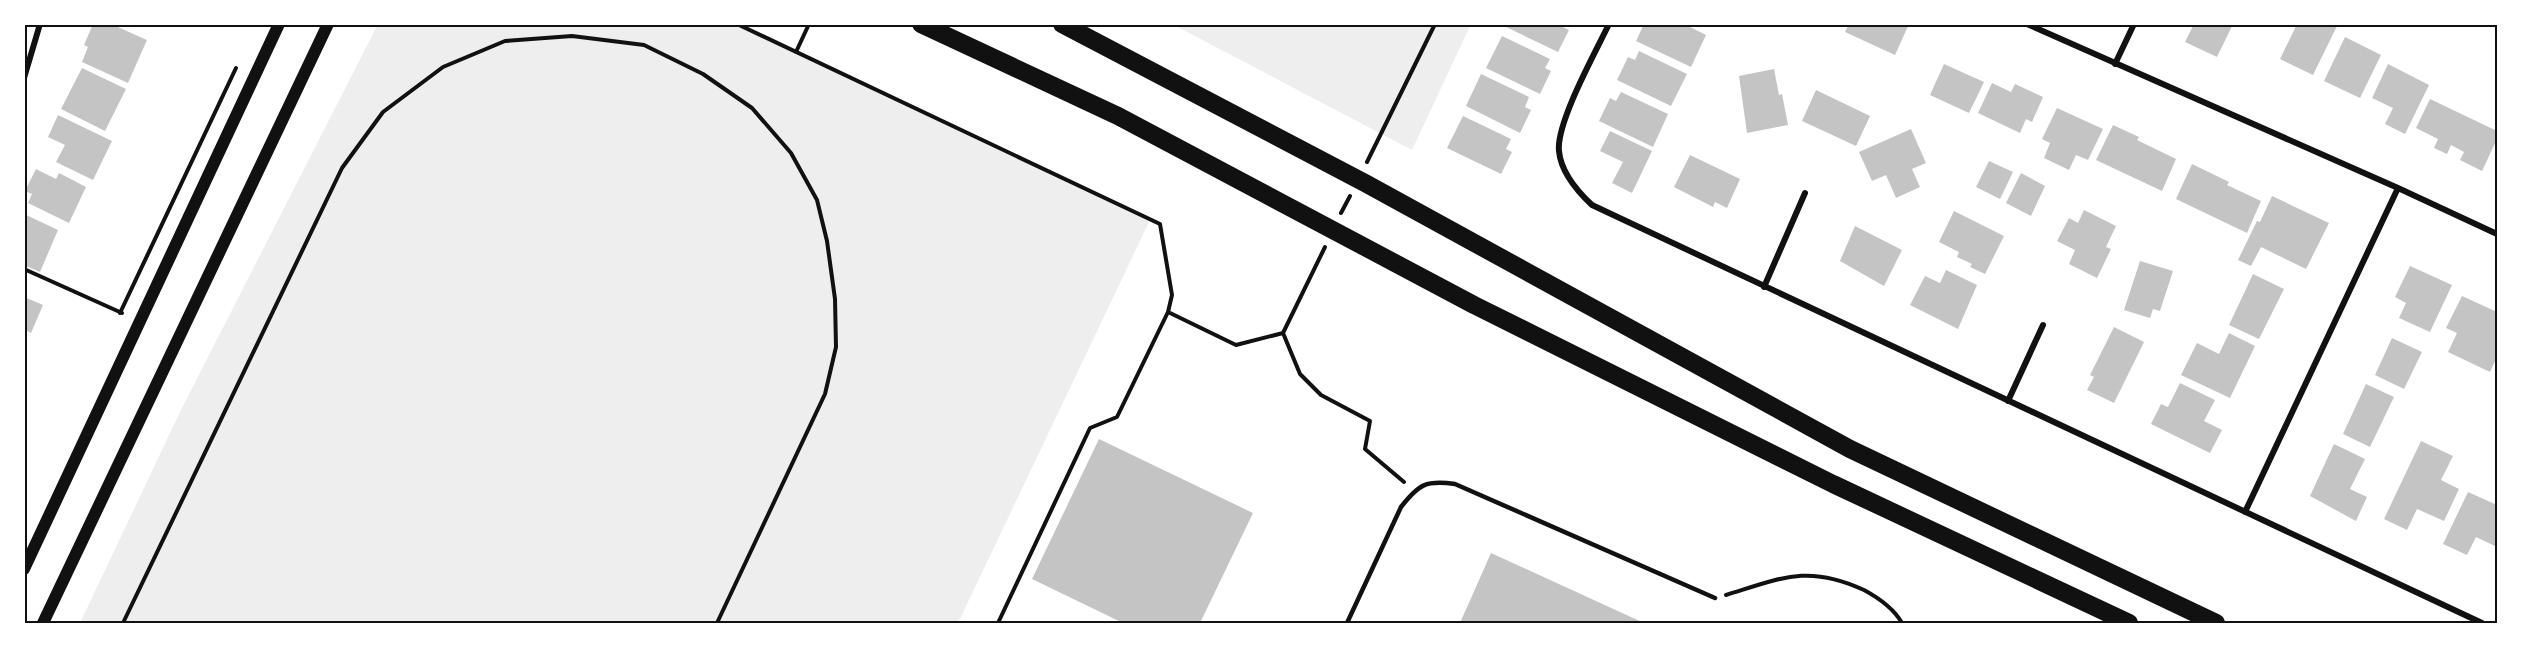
<svg xmlns="http://www.w3.org/2000/svg" width="2521" height="647" font-family="Lato,sans-serif">
	<style>
		.green { fill: #eee }
		.building { fill: #c4c4c4 }
		.lines { fill: none; stroke-linecap: round; stroke-linejoin: round }
		.path { stroke: #111; stroke-width: 4 }
		.service { stroke: #111; stroke-width: 4.5 }
		.minor { stroke: #111; stroke-width: 6 }
		.secondary { stroke: #111; stroke-width: 12 }
		.motorway { stroke: #111; stroke-width: 18 }
		.neatline { fill: none; stroke: #111; stroke-width: 2 }
	</style>
	<rect width="100%" height="100%" fill="#fff"/>
	<path class="green" d="M378,24H736L1150,220L958,623H80L180,412Z
		M1172,24H1471L1412,150Z"/>
	<path class="building" d="M93,24H111L147,40L128,83L82,62L88,47L84,45Z
		M1505,24H1564L1563,27L1569,30L1558,52L1504,26Z
		M1644,24H1684L1706,35L1691,67L1636,41Z
		M1849,24H1909L1895,55L1845,32Z
		M2194,24H2233L2217,57L2185,42Z
		M2297,24H2338L2313,75L2280,59Z
		M1502,36L1550,59L1545,68L1551,71L1540,94L1486,68Z
		M2345,37L2381,55L2360,98L2324,81Z
		M1639,51L1687,74L1671,106L1617,80L1628,57L1635,60Z
		M1944,64L1984,82L1969,113L1930,95Z
		M2388,64L2429,85L2405,134L2385,124L2393,108L2372,98Z
		M82,68L126,89L105,131L61,109Z
		M1774,69L1779,95L1782,94L1788,125L1747,133L1739,76Z
		M1481,74L1529,97L1525,107L1531,110L1520,133L1466,106Z
		M1992,83L2011,92L2015,84L2043,97L2032,122L2026,119L2020,133L1978,113Z
		M1816,90L1870,116L1856,146L1802,121Z
		M1621,92L1668,114L1653,147L1599,121L1610,98L1616,101Z
		M2430,99L2497,131V139L2482,171L2460,160L2464,152L2451,145L2447,154L2434,148L2438,139L2416,128Z
		M2057,108L2103,129L2088,160L2076,155L2069,170L2044,158L2050,143L2042,139Z
		M58,115L112,141L93,180L56,162L65,145L48,137Z
		M1463,116L1511,139L1506,149L1512,152L1501,174L1447,148Z
		M2113,125L2139,137L2137,140L2176,159L2162,191L2096,160Z
		M1911,129L1926,163L1912,169L1920,187L1896,198L1886,175L1872,181L1859,152Z
		M1610,131L1652,151L1632,193L1612,183L1623,162L1600,151Z
		M1690,155L1740,179L1727,208L1715,202L1713,207L1674,187Z
		M1989,161L2013,172L2000,199L1976,187Z
		M2192,164L2229,182L2227,185L2261,201L2247,233L2176,199Z
		M36,169L56,179L59,173L86,187L69,223L28,203L32,194L25,191Z
		M2021,173L2045,186L2031,216L2006,203Z
		M2272,196L2329,223L2306,269L2261,247L2251,266L2238,260L2257,221L2260,222Z
		M2084,210L2116,226L2106,247L2111,249L2097,278L2069,264L2075,250L2057,241L2069,218L2078,223Z
		M1954,211L2004,236L1985,274L1970,267L1972,264L1957,257L1959,252L1939,242Z
		M24,214L58,230L40,272L24,265Z
		M1855,226L1902,250L1884,286L1840,261Z
		M2140,261L2173,271L2160,311L2153,309L2150,318L2124,310Z
		M2410,266L2452,285L2430,332L2399,318L2406,303L2395,297Z
		M1946,270L1977,285L1958,329L1910,305L1925,276L1940,283Z
		M2253,274L2284,289L2259,339L2229,325Z
		M2462,296L2497,312V357L2490,372L2448,352L2457,333L2446,328Z
		M24,297L43,305L31,333L24,329Z
		M2114,327L2144,342L2114,403L2087,390L2094,377L2090,375Z
		M2229,333L2255,346L2230,398L2181,375L2197,343L2219,354Z
		M2392,338L2422,352L2404,389L2375,375Z
		M2180,383L2215,400L2204,421L2222,430L2210,453L2151,424L2161,404L2168,407Z
		M2366,384L2394,397L2370,447L2343,434Z
		M1099,439L1253,513L1200,623H1123L1032,579Z
		M2421,441L2453,456L2441,480L2459,489L2444,521L2417,509L2407,530L2384,519Z
		M2334,444L2365,459L2350,489L2367,497L2356,521L2310,496Z
		M2468,492L2497,505V547L2476,537L2467,555L2443,544Z
		M1491,553L1644,623H1460Z"/>
	<g class="lines">
		<path class="path" d="M737,24L1160,224L1172,295L1168,312L1236,345L1283,333L1300,374L1321,395L1370,421L1365,449L1404,482
			M796,52L809,24
			M1367,162L1435,24
			M1341,213L1350,196
			M24,269L122,313
			M120,313L236,68
			M1283,333L1325,247
			M1726,595C1781,578 1808,564 1864,590C1877,597 1894,609 1902,623
			M123,623L342,168L383,112L443,67L505,41L572,36L644,45L703,74L752,108L791,153L817,200L827,241L835,299L836,347L825,394L717,623
			M998,623L1090,428L1117,417L1168,312"/>
		<path class="service" d="M1347,623L1401,507C1419,484 1426,480 1455,484L1715,598"/>
		<path class="minor" d="M1609,24C1595,53 1556,123 1559,151C1561,173 1577,191 1592,205L2482,623
			M2027,24L2398,188L2497,234
			M2115,64L2134,24
			M24,78L40,24
			M1764,287L1805,193
			M2008,401L2043,325
			M2245,512L2398,188"/>
		<path class="secondary" d="M24,569L279,24
			M43,623L328,24"/>
		<path class="motorway" d="M921,24L1118,116L1474,305L1833,484L2129,623
			M1062,24L1365,183L1850,449L2216,623"/>
	</g>
	<rect width="2521" height="647" fill="none" stroke="#ffffff" stroke-width="51"/>
	<rect x="26" y="26" width="2470" height="596" class="neatline"/>
</svg>
